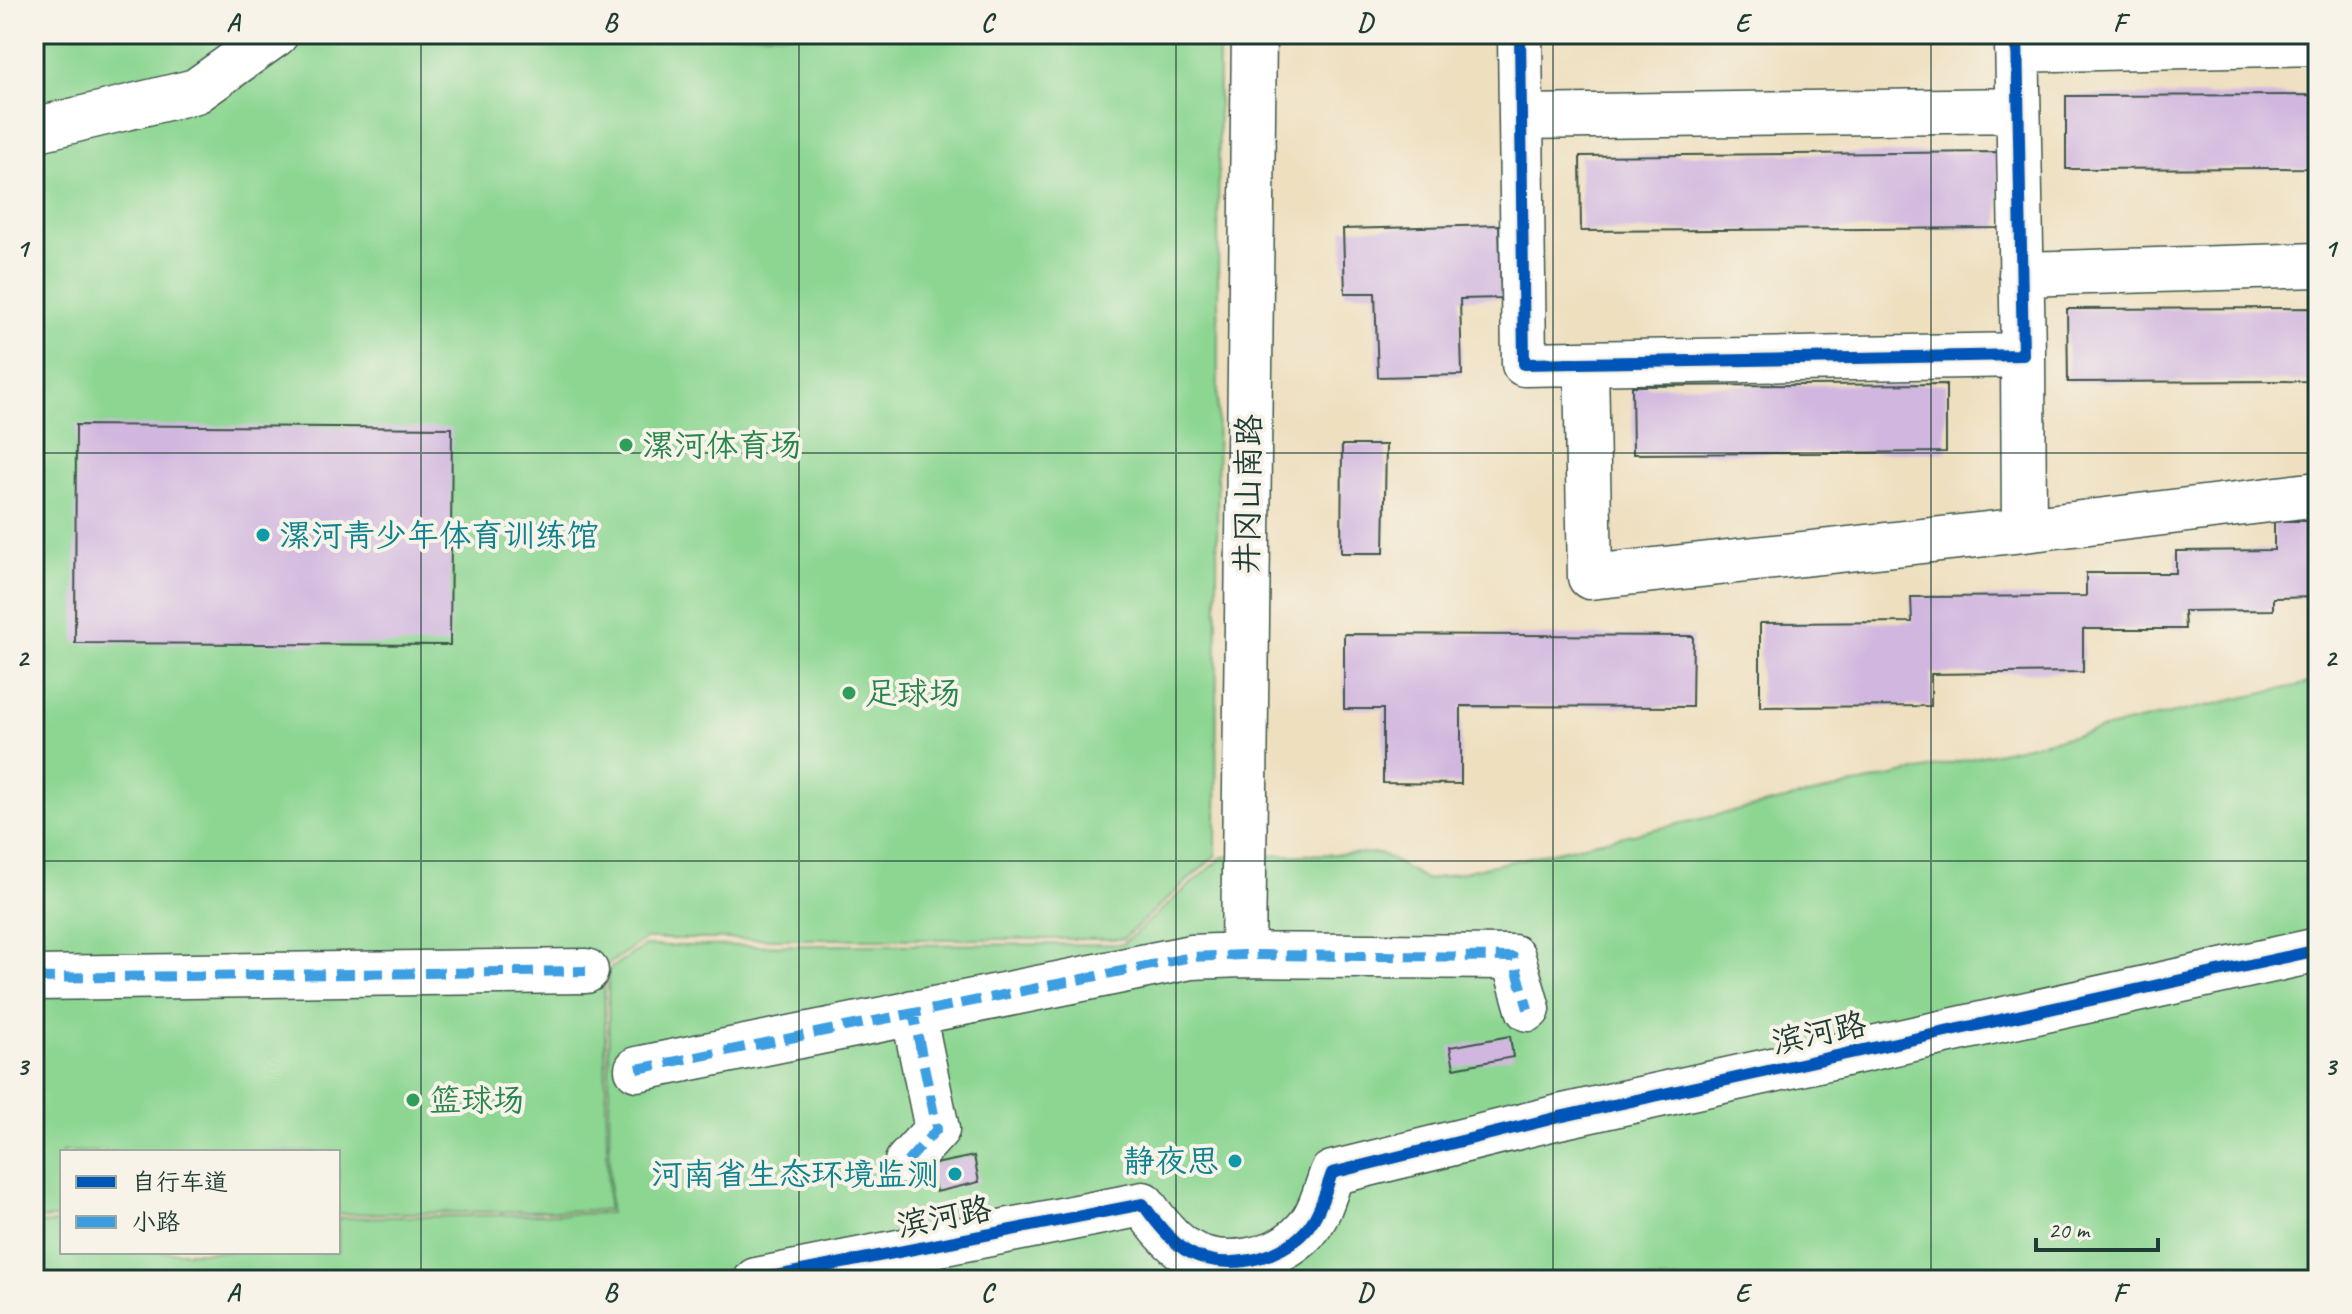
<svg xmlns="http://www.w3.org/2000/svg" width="2352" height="1314" font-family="Caveat,'LXGW WenKai TC',sans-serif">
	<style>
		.green { fill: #8cd692; stroke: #568a63; stroke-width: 2 }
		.building { fill: #d1b7df }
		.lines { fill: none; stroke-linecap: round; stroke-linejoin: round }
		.minor-casing { stroke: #3e5549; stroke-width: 47 }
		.minor { stroke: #fff; stroke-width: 44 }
		.quiet { stroke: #3c9ee2; stroke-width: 10; stroke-dasharray: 20 10; stroke-linecap: butt }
		.cycleway-casing { stroke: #f7f3e8; stroke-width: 17 }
		.cycleway { stroke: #0057b8; stroke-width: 12 }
		.grid { fill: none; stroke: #1f3d34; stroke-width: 2; stroke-opacity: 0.55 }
		.leisure-dot { fill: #2e9e5b; stroke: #f7f3e8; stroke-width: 3 }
		.culture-dot { fill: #0f9aa8; stroke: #f7f3e8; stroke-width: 3 }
		.labels { text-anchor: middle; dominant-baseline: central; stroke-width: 8; stroke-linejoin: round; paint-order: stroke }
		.leisure-label { font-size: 32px; fill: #27864d; stroke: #f7f3e8; text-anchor: start }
		.street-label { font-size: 32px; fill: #1f3d34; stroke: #f7f3e8 }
		.culture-label { font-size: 32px; fill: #0d838f; stroke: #f7f3e8; text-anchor: end }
		.neatline { fill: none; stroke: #1f3d34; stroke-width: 3 }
		.grid-label { font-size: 26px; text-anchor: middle; font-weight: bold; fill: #1f3d34 }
	</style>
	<rect width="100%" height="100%" fill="#f7f3e8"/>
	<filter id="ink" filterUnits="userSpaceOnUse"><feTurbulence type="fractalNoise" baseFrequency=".0125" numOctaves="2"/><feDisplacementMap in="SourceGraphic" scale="16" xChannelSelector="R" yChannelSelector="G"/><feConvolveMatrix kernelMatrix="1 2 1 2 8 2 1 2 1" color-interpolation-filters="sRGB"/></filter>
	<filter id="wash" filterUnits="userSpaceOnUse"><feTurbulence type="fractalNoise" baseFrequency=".006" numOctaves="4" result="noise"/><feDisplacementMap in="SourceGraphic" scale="32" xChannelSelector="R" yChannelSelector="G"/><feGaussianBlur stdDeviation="1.8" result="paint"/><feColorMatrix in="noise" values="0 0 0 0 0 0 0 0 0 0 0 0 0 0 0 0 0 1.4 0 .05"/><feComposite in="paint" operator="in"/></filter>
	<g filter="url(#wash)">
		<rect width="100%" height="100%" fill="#eedfbf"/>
		<path class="green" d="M34,34H1219L1216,855L1123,939H645L604,967L608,1210L338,1214V1152H62V1218L34,1219Z
			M2318,681V1280H34V1224L62,1223V1252H338V1218L610,1213L608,970L645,946L1123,944L1222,857L1380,853L1427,880Z"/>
		<g id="blocks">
			<path class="building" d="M34,34H60V35L34,40Z
				M2318,95V168L2066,169V96Z
				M1998,152L1999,228L1581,231L1580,156Z
				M1499,225L1501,298L1460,299L1462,375L1378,377L1375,293H1345L1343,229Z
				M2318,308V381L2068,382L2067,309Z
				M1946,384V452L1633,454L1632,386Z
				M76,425L452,428L450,645L75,643Z
				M1342,445H1386L1384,553H1341Z
				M2274,521H2318V597L2273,598V610L2184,611L2185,629H2083V672L1931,674V706L1760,707V623L1912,622L1911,597L2086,596V573H2176V551L2274,550Z
				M1344,634L1693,636L1692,707L1461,706V784L1383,783V709H1344Z
				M1510,1036L1513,1057L1454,1068L1450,1047Z
				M974,1156L979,1182L936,1192L930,1165Z"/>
		</g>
	</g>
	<g filter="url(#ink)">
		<use href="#blocks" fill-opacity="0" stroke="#3e5549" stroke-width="2"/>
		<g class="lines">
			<g class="minor-casing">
				<path id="minor" d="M1520,34L1524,364L2023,355L2017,34
					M2017,50L2318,43
					M1521,117L2018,110
					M34,130L196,91L276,34
					M2021,274L2318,265
					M1586,363L1590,577L2024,530L2023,355
					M2024,530L2318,494
					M1243,955L1254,34
					M34,978L586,971
					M637,1069L1191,957L1243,955L1513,957L1528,1009
					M907,1162L937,1129L913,1012
					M756,1280L1143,1204C1154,1220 1169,1239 1185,1250C1222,1273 1279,1261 1306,1230C1320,1214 1325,1192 1332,1173L1559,1117L2318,950"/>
			</g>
			<use href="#minor" class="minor"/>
			<path class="quiet" d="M34,978L586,971
				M637,1069L1191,957L1243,955L1513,957L1528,1009
				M907,1162L937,1129L913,1012"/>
			<g class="cycleway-casing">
				<path id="cycleway" d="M1520,34L1524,364L2023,355L2017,34
					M756,1280L1143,1204C1154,1220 1169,1239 1185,1250C1222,1273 1279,1261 1306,1230C1320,1214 1325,1192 1332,1173L1559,1117L2318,950"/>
			</g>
			<use href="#cycleway" class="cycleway"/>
		</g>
	</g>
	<path class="grid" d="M421,34V1280M799,34V1280M1176,34V1280M1553,34V1280M1931,34V1280M34,453H2318M34,861H2318"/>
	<g class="leisure-dot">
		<circle cx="626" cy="445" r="8"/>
		<circle cx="849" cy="693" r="8"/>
		<circle cx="413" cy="1100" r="8"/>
	</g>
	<g class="culture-dot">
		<circle cx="263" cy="535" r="8"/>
		<circle cx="1235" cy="1161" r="8"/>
		<circle cx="955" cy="1174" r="8"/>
	</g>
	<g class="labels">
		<g class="leisure-label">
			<text x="642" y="445">漯河体育场</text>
			<text x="865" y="693">足球场</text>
			<text x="429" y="1100">篮球场</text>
		</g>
		<g class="street-label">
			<text transform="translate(1248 494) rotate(-89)">井冈山南路</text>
			<text transform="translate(1819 1033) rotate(-12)">滨河路</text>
			<text transform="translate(944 1217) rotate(-11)">滨河路</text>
		</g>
		<g class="culture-label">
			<text x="279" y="535" text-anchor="start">漯河青少年体育训练馆</text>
			<text x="1219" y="1161">静夜思</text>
			<text x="939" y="1174">河南省生态环境监测</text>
		</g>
	</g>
	<rect width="2352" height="1314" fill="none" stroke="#f7f3e8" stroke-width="88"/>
	<rect x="60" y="1150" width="280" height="104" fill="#f7f3e8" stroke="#a1aaa0" stroke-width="2"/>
	<rect x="76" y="1176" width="40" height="12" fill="#0057b8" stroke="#a1aaa0" stroke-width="2"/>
	<text x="132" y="1190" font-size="24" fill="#1f3d34">自行车道</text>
	<rect x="76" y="1216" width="40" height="12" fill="#3c9ee2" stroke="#a1aaa0" stroke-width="2"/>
	<text x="132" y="1230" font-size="24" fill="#1f3d34">小路</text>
	<path d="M2036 1238v12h122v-12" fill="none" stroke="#1f3d34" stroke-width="4"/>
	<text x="2048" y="1238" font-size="24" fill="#1f3d34" stroke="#f7f3e8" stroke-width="6" paint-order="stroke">20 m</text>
	<rect x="44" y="44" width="2264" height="1226" class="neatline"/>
	<g class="grid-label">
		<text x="233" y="31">A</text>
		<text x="610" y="31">B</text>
		<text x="987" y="31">C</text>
		<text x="1365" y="31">D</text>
		<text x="1742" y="31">E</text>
		<text x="2119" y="31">F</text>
		<text x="22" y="257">1</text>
		<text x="2330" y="257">1</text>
		<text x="22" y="666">2</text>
		<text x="2330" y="666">2</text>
		<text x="22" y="1075">3</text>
		<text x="2330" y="1075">3</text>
		<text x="233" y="1301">A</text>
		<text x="610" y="1301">B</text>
		<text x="987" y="1301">C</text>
		<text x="1365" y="1301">D</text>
		<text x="1742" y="1301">E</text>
		<text x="2119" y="1301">F</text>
	</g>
</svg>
